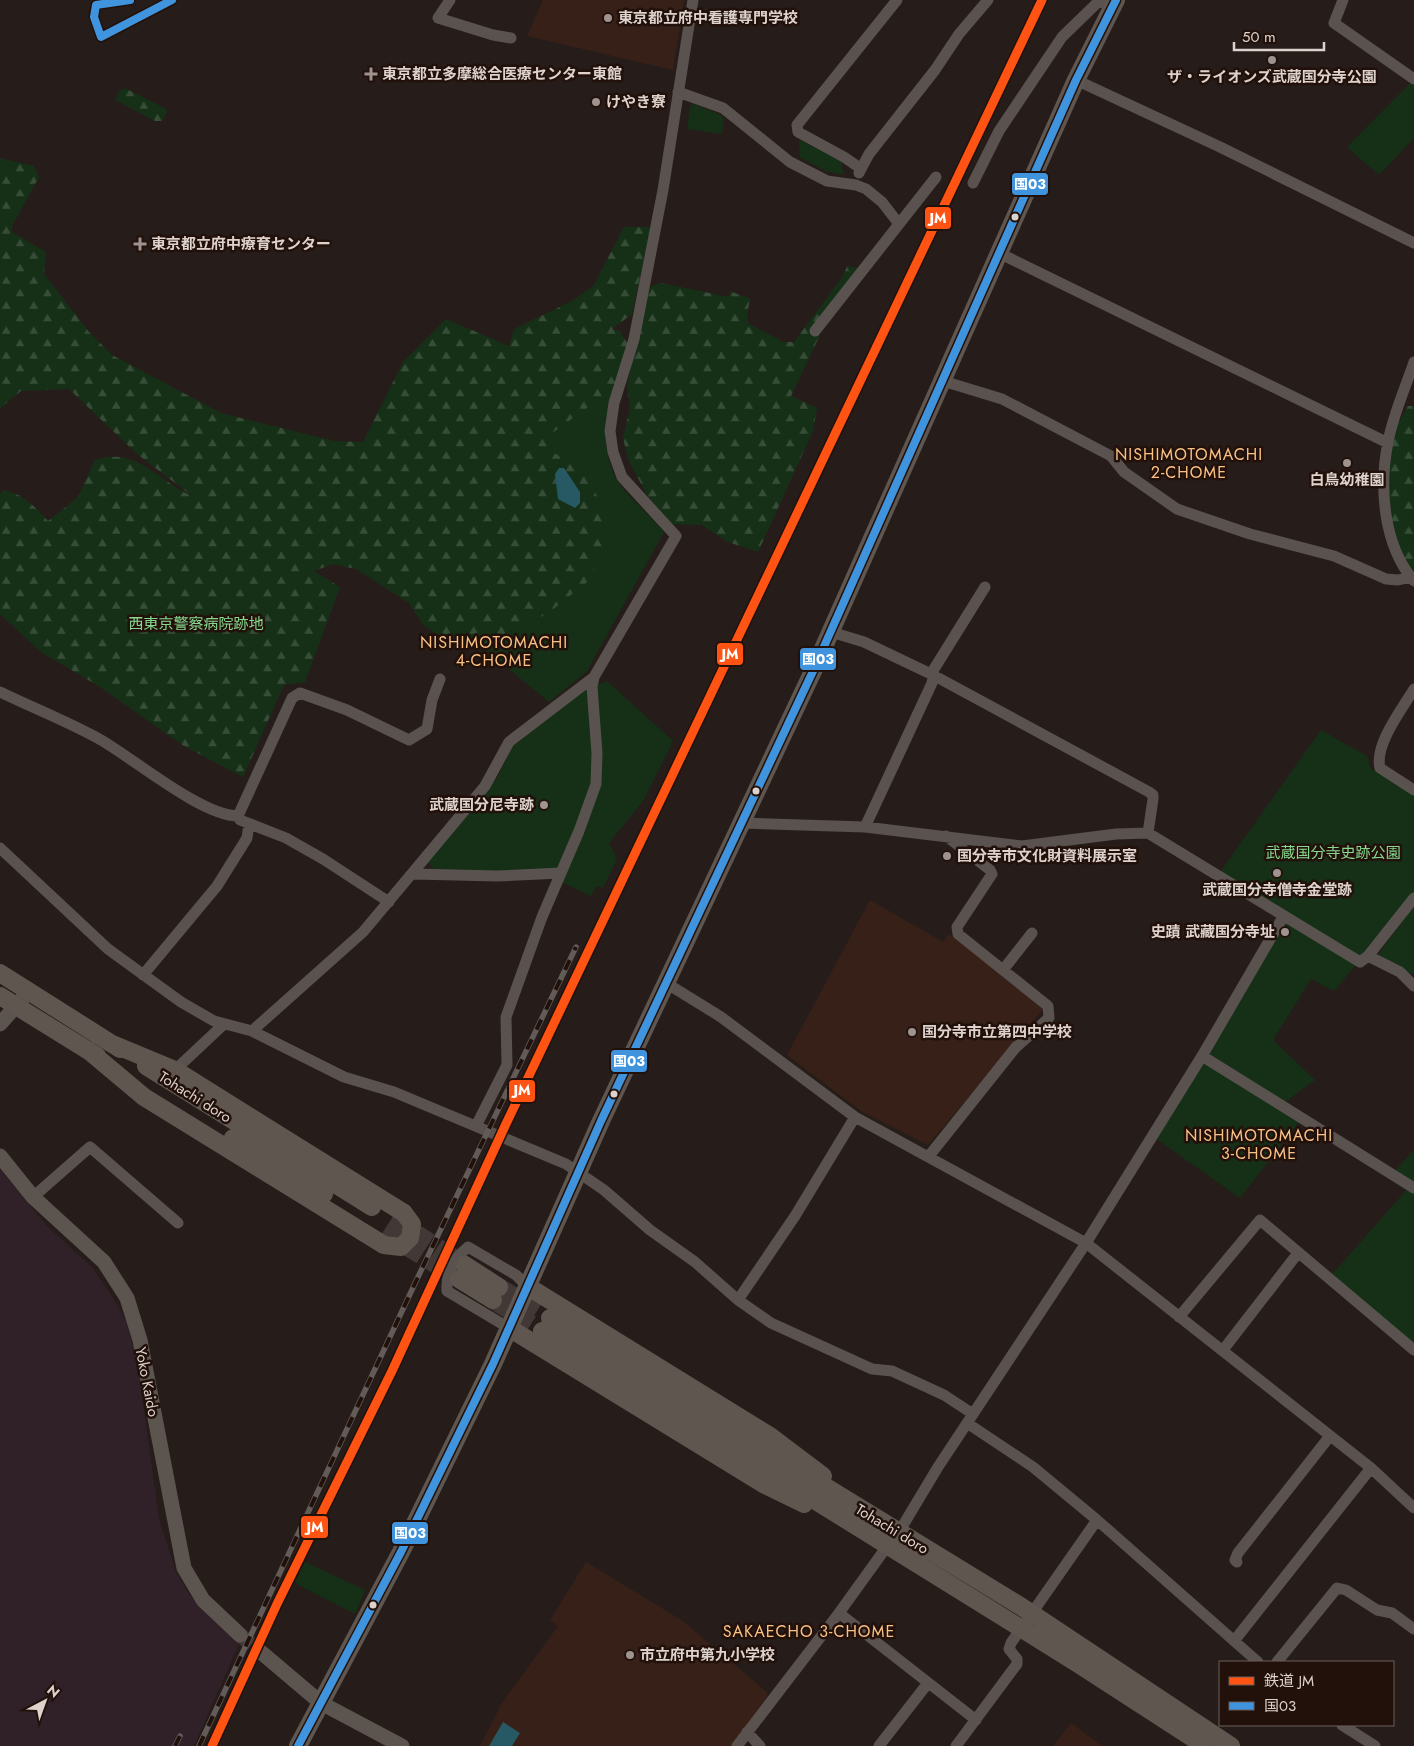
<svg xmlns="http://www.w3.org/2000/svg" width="1414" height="1746" font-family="Jost,'Noto Sans JP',sans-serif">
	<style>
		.industrial { fill: #302027 }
		.built { fill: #362018 }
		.green { fill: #153017 }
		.forest { fill: url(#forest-firs) }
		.water { fill: #275964 }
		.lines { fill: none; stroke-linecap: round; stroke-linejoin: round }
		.secondary-tunnel { stroke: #423835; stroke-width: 15; stroke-dasharray: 15 8; stroke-linecap: butt }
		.primary-tunnel { stroke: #423835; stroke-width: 18; stroke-dasharray: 18 9; stroke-linecap: butt }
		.street { stroke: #5a524f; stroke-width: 11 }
		.secondary { stroke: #5c544f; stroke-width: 15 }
		.primary { stroke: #5e564f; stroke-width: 18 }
		.rail-casing { stroke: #625b58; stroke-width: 5.5 }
		.rail { stroke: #22110b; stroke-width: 4; stroke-dasharray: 11; stroke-linecap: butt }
		.bus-1-casing { stroke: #22110b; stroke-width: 11 }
		.bus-1 { stroke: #4094de; stroke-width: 8 }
		.rail-1-casing { stroke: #22110b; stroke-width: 12 }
		.rail-1 { stroke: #ff5313; stroke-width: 9 }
		.poi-dot { fill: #9e938e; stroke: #22110b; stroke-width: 2 }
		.bus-dot { fill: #ded2cd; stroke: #22110b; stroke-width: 2 }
		.labels { text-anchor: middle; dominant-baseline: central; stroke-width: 5; stroke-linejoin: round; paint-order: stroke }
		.poi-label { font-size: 15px; font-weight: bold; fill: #ded2cd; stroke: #22110b; text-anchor: start }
		.park-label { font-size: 15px; fill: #86d98e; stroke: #22110b }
		.street-label { font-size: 15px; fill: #ded2cd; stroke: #22110b }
		.neighbourhood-label { font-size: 16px; letter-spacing: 1px; fill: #fac185; stroke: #22110b }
		.line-badge { stroke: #22110b; stroke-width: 2 }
		.badge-label { font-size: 14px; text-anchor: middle; font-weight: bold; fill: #fff }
	</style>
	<defs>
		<pattern id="forest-firs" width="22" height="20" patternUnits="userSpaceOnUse" patternTransform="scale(1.25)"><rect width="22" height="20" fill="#153017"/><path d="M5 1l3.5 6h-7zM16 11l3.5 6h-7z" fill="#374d38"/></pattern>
	</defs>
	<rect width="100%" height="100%" fill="#261d1a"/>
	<path class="industrial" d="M0,1169L46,1225L92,1267L112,1296L126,1321L137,1359L159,1519L176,1572L189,1594L202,1609L240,1642L194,1746H0Z"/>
	<path class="built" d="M543,0H684L673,70L527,36Z
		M870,900L943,942L949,934L1042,1004L1043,1009L928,1145L861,1111L787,1055Z
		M586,1562L683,1621L767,1692V1697L732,1746H480L502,1703L558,1626L550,1620Z
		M1071,1723L1102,1746H1053Z"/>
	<path class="green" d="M1414,79V138L1379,175L1347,147Z
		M694,104L721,115L724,119L722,134L687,129L690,106Z
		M799,140L841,161L844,175L825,171L800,157Z
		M622,357C610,397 595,440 617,480C626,495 651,517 664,532L587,671L549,702L480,645L469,632L536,434Z
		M607,681L673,741L643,801L609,843L617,859L603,888L596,886L591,896L562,882L567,868L495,872L434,869L427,862L497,778L513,746L586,689Z
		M1321,730L1367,756L1371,769L1414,794V895L1334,991L1311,979L1273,1040L1315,1080L1281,1105L1302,1118L1240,1198L1151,1135L1283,917L1218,875Z
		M1414,906V972L1412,975L1398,964L1377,956Z
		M1414,1150V1350L1328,1279L1410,1186L1392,1174Z
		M305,1562L365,1590L355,1614L295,1583Z"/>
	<path class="forest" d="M125,88L166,109L167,112L162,121H155L115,100L119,91Z
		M0,158L34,166L39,177L12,226V232L46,252L44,274L89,332L112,355L221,413L334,441L363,442L403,362L446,319L509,346L514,329L572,301L594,285L624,227H651L632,314L612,329L620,331L629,346L614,389L552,433L548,450L572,462L590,480L602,508V547L591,579L547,614L485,643L463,650L424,626L409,603L356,569L333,564L314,571L340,587L305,682L284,685L243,777L184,746L100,687L41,652L0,614V494L3,490C24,494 34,506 48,521L78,497L95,460C136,446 158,481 192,496L137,454L69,389L21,391L0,408Z
		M847,266L858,268L820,321L819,337L791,396L817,408L813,431L758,552L728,542L702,525L672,524L648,497L628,459L623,438L630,408L627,385L649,287L661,283L729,297L730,291L750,299L747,314L748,323L783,342H794L843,276Z
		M1408,406H1414V581L1387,517L1388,443Z"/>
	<path class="water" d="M559,468H564L580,492V503L575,508L558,499L555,474Z
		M503,1722L520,1733L512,1746H489Z"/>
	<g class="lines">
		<path class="secondary-tunnel" d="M240,1635L262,1653"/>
		<path class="primary-tunnel" d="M392,1218L465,1265
			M383,1232L459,1279
			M499,1287L550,1318
			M493,1300L542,1331"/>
		<path class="street" d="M450,0L438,18L493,35L511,38
			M1343,0L1334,23L1414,79
			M1076,80L1220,147L1414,243
			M678,92L723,108L790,162L827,181L856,185L866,189L882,202L899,224
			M860,168L844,157L798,132L797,125L897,0
			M859,173L869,154L935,70L959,34L988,0
			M973,183L999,131L1062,37L1097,3L1115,0
			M999,253L1388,443
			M815,331L936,177
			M1414,362C1405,389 1393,415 1388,442C1379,487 1383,545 1414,581
			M943,381L1002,399L1111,456L1124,472L1177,509L1250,534L1334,556L1386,579L1398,580L1411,577
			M831,632L864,642L933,675L1149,792L1153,795V799L1148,833
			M1414,689C1402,709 1374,745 1380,768L1414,790
			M0,692C33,708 69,722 101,740C134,759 202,816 238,816L240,820L286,838L323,859L389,902
			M238,816L292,698L300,693L347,710L409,740L427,729L432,700L440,679
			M742,823L865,827L1022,846L1116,834L1148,833L1360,962L1368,956L1414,898
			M865,827L932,683L934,669L985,587
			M0,848L108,949L181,1002L214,1021L252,1031L344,1077L394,1092L566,1164L604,1190L650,1230L695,1262L738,1300L771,1323L872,1369L892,1371L944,1395L973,1414
			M413,874L497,876L561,873
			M1368,956L1400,972L1414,986
			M1003,970L1032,933
			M143,975L217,886L247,838L249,824
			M666,983L721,1017L855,1117L1086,1243L1371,1468L1414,1508
			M252,1031L363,932L485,786L509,742L594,677L676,536L622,477L613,452L610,431L614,403L634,339L663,190L693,0
			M1202,1056L1414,1188
			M175,1070L223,1025
			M476,1126L507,1065L506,1017L542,917L579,831L596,784L597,753L592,687L594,677
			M929,1156L1016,1047L1049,1018L1048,1006L958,934L957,927L992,874L990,870L946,836
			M33,1197L90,1147L178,1223
			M738,1300L795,1216L855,1117
			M1179,1317L1260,1220L1414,1350
			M509,1328L447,1291C446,1273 454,1258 468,1247L516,1275L527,1286
			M1223,1350L1298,1253
			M967,1423L1033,1467L1097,1520L1258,1662
			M899,1532L938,1467L1086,1243L1202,1056L1283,917
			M1237,1562L1235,1560L1238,1553L1330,1436
			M839,1613L976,1720
			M1234,1641L1371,1468
			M1277,1662L1337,1588L1346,1590L1377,1610L1392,1613L1414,1629
			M1342,1725L1375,1746
			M747,1732L760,1746
			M737,1746L839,1613L888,1545
			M879,1746L928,1683
			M956,1746L1017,1664V1659L1009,1649L1011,1643L1097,1520"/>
		<path class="secondary" d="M0,1024L29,991
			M0,1156L33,1197L104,1262L127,1298L140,1340L184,1568L203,1600L240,1635
			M262,1653L321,1703L402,1746"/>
		<path class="primary" d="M0,973L120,1049
			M0,996L97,1056
			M88,1050L144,1097L384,1245L401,1247L410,1238L412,1224L404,1213L175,1070L110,1043
			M146,1066L372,1207
			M233,1138L324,1194
			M465,1265L499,1287
			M459,1279L493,1300
			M527,1286L770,1436L823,1476
			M550,1318L1022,1607L1231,1746
			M509,1328L765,1485L804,1504
			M542,1331L1080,1665L1205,1746
			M298,1746L401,1552L493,1364L601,1121L814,669L1076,80L1116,0"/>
		<g class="rail-casing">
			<path id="rail" d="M175,1746L180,1736
				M199,1746L417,1279L576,947"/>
		</g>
		<use href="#rail" class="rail"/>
		<g class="bus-1-casing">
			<path id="bus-1" d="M130,0L96,5L94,17L101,37L172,0
				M298,1746L401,1552L493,1364L601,1121L814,669L1076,80L1116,0"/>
		</g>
		<use href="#bus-1" class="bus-1"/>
		<g class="rail-1-casing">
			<path id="rail-1" d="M212,1746L277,1604L392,1371L505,1126L1042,0"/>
		</g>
		<use href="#rail-1" class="rail-1"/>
	</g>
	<g class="poi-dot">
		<circle cx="608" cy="18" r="5"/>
		<circle cx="1272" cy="60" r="5"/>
		<path d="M368.5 66.5h5v5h5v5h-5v5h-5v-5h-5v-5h5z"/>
		<circle cx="596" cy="102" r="5"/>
		<path d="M137.5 236.5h5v5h5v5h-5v5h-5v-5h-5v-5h5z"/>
		<circle cx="1347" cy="463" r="5"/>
		<circle cx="544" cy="805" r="5"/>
		<circle cx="947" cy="856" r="5"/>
		<circle cx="1277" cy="873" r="5"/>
		<circle cx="1285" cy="932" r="5"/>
		<circle cx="912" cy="1032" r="5"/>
		<circle cx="630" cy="1655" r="5"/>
	</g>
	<g class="bus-dot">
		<circle cx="1015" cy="217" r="4.5"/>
		<circle cx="756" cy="791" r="4.5"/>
		<circle cx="614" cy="1094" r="4.5"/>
		<circle cx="373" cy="1605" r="4.5"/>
	</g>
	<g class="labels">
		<g class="poi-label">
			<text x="618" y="18">東京都立府中看護専門学校</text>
			<text x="382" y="74">東京都立多摩総合医療センター東館</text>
			<text x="1272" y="77" text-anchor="middle">ザ・ライオンズ武蔵国分寺公園</text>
			<text x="606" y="102">けやき寮</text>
			<text x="151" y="244">東京都立府中療育センター</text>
			<text x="1347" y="480" text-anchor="middle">白鳥幼稚園</text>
			<text x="534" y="805" text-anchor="end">武蔵国分尼寺跡</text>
			<text x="957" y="856">国分寺市文化財資料展示室</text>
			<text x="1277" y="890" text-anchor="middle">武蔵国分寺僧寺金堂跡</text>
			<text x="1275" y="932" text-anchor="end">史蹟 武藏国分寺址</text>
			<text x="922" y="1032">国分寺市立第四中学校</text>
			<text x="640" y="1655">市立府中第九小学校</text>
		</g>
		<g class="park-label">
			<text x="196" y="624">西東京警察病院跡地</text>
			<text x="1333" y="853">武蔵国分寺史跡公園</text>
		</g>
		<g class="street-label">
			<text transform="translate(195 1097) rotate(32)">Tohachi doro</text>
			<text transform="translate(147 1382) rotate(79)">Yoko Kaido</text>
			<text transform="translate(892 1529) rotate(31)">Tohachi doro</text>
		</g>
		<g class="neighbourhood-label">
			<text x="1189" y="454">NISHIMOTOMACHI<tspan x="1189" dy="18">2-CHOME</tspan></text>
			<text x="494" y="642">NISHIMOTOMACHI<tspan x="494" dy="18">4-CHOME</tspan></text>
			<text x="1259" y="1135">NISHIMOTOMACHI<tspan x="1259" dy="18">3-CHOME</tspan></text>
			<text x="809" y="1631">SAKAECHO 3-CHOME</text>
		</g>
	</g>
	<g class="line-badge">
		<rect x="1011" y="172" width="38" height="24" rx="5" fill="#4094de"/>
		<rect x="924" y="206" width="28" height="24" rx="5" fill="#ff5313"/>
		<rect x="716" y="642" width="28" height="24" rx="5" fill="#ff5313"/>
		<rect x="799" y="647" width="38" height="24" rx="5" fill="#4094de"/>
		<rect x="610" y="1049" width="38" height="24" rx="5" fill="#4094de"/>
		<rect x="508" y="1079" width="28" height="24" rx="5" fill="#ff5313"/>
		<rect x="300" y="1515" width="29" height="24" rx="5" fill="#ff5313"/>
		<rect x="391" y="1521" width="38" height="24" rx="5" fill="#4094de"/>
	</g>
	<g class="badge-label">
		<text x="1030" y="189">国03</text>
		<text x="938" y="223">JM</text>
		<text x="730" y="659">JM</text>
		<text x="818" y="664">国03</text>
		<text x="629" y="1066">国03</text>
		<text x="522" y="1095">JM</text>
		<text x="315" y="1532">JM</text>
		<text x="410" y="1538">国03</text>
	</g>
	<rect x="1219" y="1661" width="175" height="65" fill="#22110b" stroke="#6d5e59"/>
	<rect x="1229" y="1677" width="25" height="8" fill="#ff5313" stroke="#6d5e59"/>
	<text x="1264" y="1686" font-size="15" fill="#ded2cd">鉄道 JM</text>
	<rect x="1229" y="1702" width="25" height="8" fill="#4094de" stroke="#6d5e59"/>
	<text x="1264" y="1711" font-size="15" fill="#ded2cd">国03</text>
	<g transform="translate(45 1701) rotate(41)" stroke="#22110b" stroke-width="4" paint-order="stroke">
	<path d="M0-4L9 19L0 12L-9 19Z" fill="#ded2cd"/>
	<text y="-8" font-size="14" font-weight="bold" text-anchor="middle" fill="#ded2cd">N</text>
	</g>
	<path d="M1234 42v8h90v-8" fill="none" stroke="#ded2cd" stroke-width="2.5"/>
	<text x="1242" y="42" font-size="15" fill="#ded2cd" stroke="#22110b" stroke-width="4" paint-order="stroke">50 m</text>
</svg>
